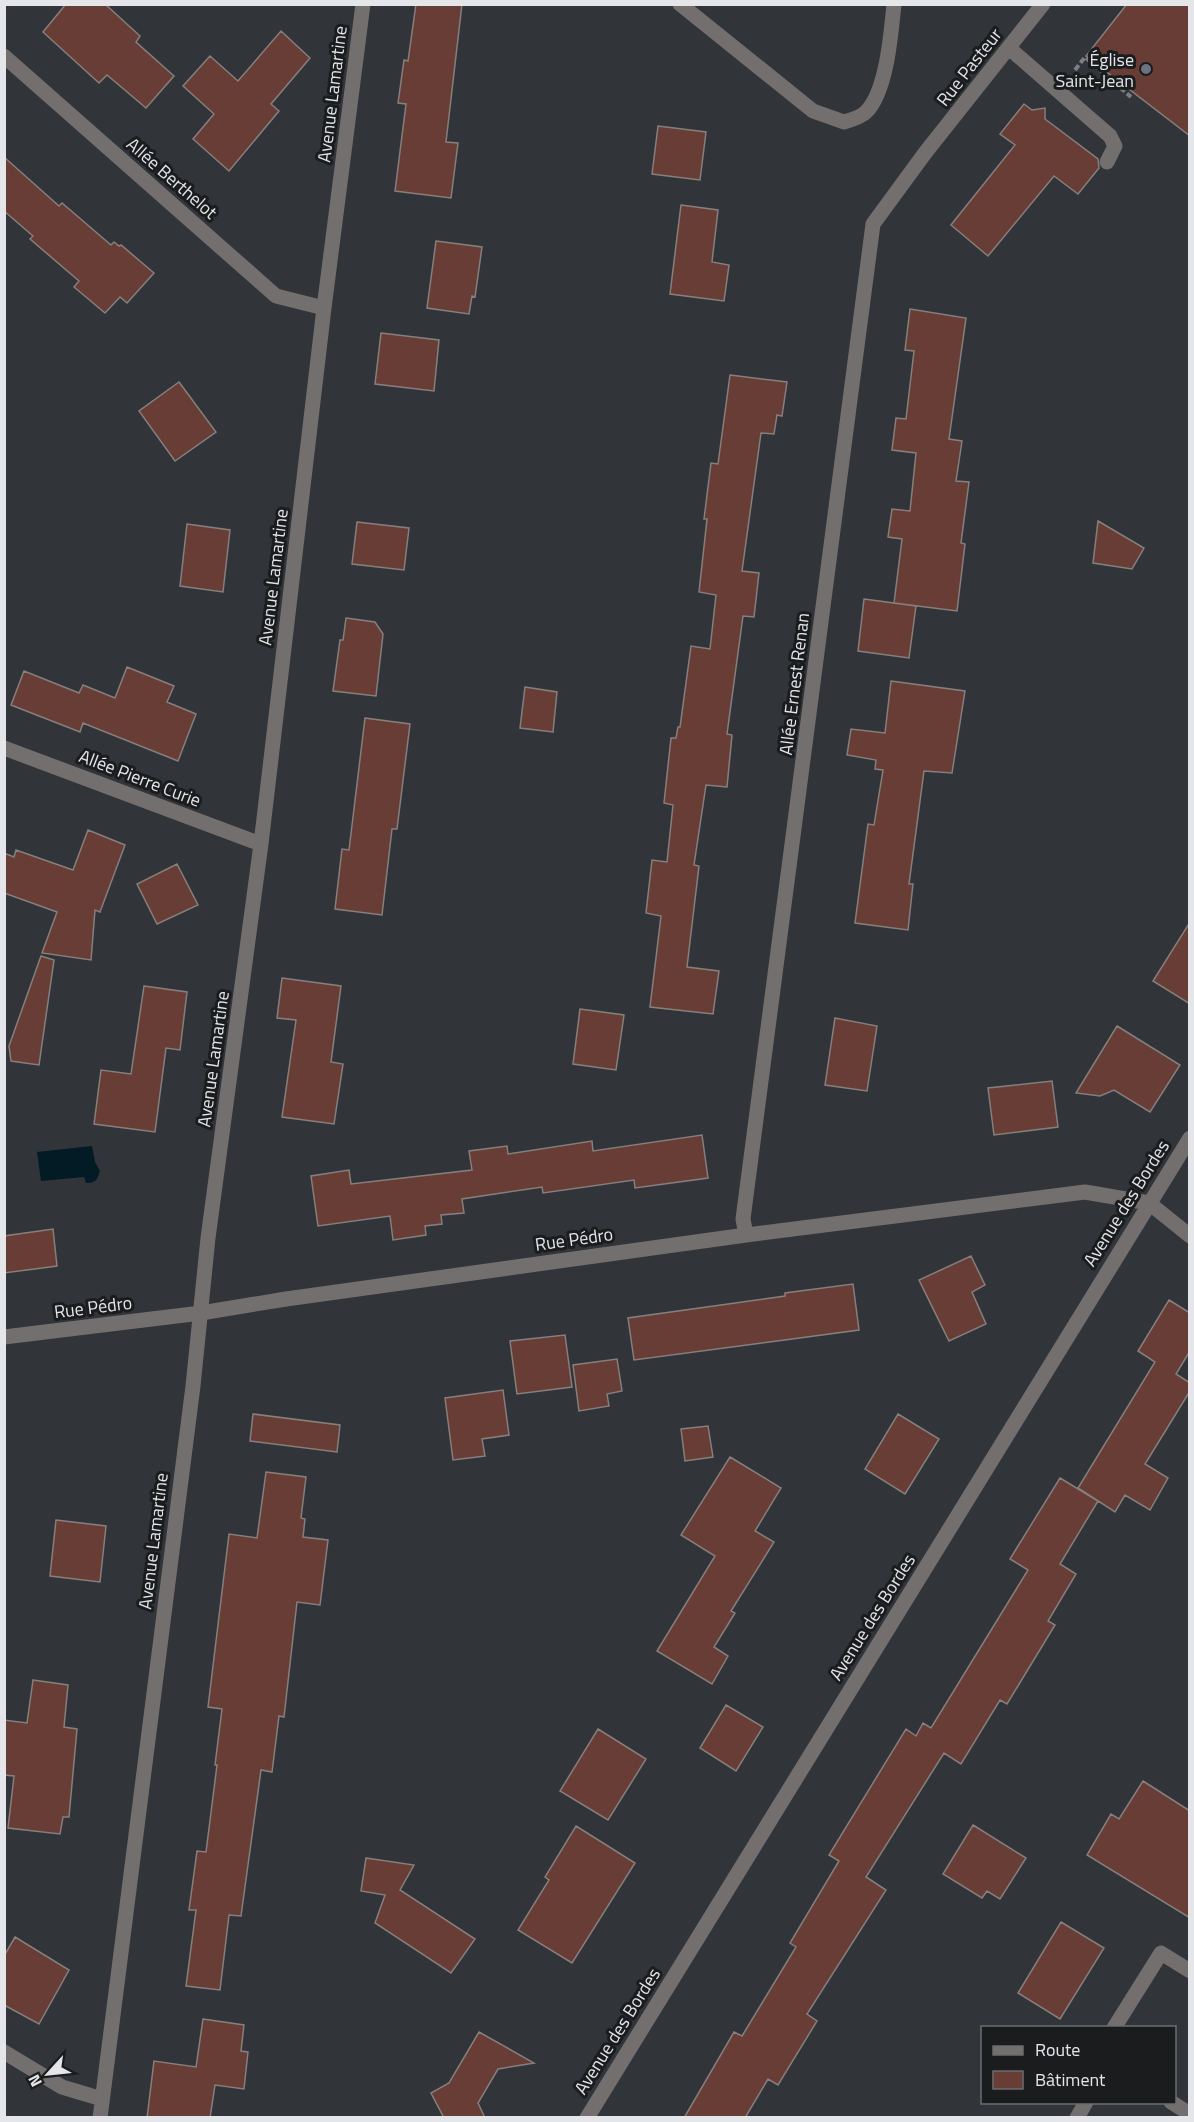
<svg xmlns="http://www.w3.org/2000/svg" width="1194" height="2122" font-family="'Titillium Web',sans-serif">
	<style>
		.water { fill: #021b24 }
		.building { fill: #673d35; stroke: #867f7e; stroke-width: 1.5 }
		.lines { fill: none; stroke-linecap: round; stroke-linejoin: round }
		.path { stroke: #7c7e82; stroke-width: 4; stroke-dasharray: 6 3; stroke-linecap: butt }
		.minor { stroke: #726f6e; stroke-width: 15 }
		.worship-dot { fill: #6b7280; stroke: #1a1c1e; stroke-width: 2 }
		.labels { text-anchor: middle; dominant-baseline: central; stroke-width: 6; stroke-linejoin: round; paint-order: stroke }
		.poi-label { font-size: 18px; fill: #e4e6e9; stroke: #1a1c1e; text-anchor: end }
		.street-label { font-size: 18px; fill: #e4e6e9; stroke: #1a1c1e }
	</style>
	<rect width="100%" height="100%" fill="#313439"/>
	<path class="water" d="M92,1146L95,1162L100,1171C97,1180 96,1183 86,1183L84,1177L41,1181L37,1152Z"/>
	<path class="building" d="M66,4H105L140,36L136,42L174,76L146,108L107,75L99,83L43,32Z
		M416,4H462L446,142L458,143L451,198L395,191L406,104L398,103L404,60L408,61Z
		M1127,4H1190V136L1086,56Z
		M281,31L310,58L271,104L279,111L229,171L193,139L214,114L183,86L210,56L238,81Z
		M1024,104L1032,110L1045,108V119L1098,159L1099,168L1078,194L1054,176L988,256L951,225L1015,145L1000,134Z
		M658,126L706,132L700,180L652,174Z
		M4,157L59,206L62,203L111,245L114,242L119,246L121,245L154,273L127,303L120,297L105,313L74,287L79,281L30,239L33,236L4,211Z
		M681,205L718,210L712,262L729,265L724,301L670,294Z
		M436,241L482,247L475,297L472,296L469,314L427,308Z
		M910,309L966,318L949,439L962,441L956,481L969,482L961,543L965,544L957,611L894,603L902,539L888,537L892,509L910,511L916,453L892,450L896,418L906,419L914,351L905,350Z
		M381,333L439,340L434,391L375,384Z
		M730,375L787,382L782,416L777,415L774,434L761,433L742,571L759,573L754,617L743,616L727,734L732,735L727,787L706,785L694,865L699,866L687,967L719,971L713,1014L650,1007L661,916L646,913L652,860L667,862L673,805L664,803L671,738H676L678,727H680L691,646L710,649L716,595L699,592L707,519H704L711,463L718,464Z
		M179,382L216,432L175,461L139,411Z
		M1098,521L1144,548L1132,569L1093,563Z
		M357,522L409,528L404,570L352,564Z
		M187,524L230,530L223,592L180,586Z
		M864,599L916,606L909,658L858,651Z
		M346,618L375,622L383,634L376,696L333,691L340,640H343Z
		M127,667L174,686L167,702L196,714L178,761L83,723L80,732L11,705L24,671L79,693L83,685L115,698Z
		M891,681L965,691L952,773L924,771L909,884H913L908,930L855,923L868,824L874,825L883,770L875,769L876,760L847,755L851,729L885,733Z
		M525,687L557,692L553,732L520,728Z
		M365,718L410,724L397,829H392L382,915L335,909L342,849L349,850Z
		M88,830L125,845L100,912L95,910L91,960L42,953L57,912L4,893V853L14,857L16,850L73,870Z
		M177,864L198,905L157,924L137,884Z
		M1190,922V1004L1153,981Z
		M41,956L54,960L39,1065L11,1061L9,1046Z
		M282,978L341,986L331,1062L343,1064L334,1124L282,1117L296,1020L277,1018Z
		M144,986L187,992L180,1050L166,1048L155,1132L94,1124L101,1070L131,1074Z
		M580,1009L624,1015L616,1070L573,1064Z
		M835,1018L877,1026L867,1091L825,1085Z
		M1117,1026L1180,1065L1150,1112L1114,1090L1100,1096L1076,1093Z
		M1052,1081L1058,1127L994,1135L988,1088Z
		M702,1135L708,1178L635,1188L634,1180L543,1193L542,1187L462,1199L464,1213L441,1215L442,1224L425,1226L426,1235L393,1240L390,1216L318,1226L311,1176L349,1170L351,1184L472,1170L469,1151L507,1146L508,1154L592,1141L593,1151Z
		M53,1229L57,1266L4,1273V1236Z
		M971,1256L985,1285L972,1292L986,1324L949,1341L919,1280Z
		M853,1284L859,1330L634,1360L628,1318L785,1296V1293Z
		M1169,1300L1190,1313V1351L1176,1374L1190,1383V1391L1145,1464L1168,1478L1150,1510L1125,1495L1115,1512L1078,1488L1155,1362L1138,1351Z
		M565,1335L572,1387L517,1394L510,1341Z
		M617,1359L622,1391L607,1394L609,1406L579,1411L573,1365Z
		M503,1390L509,1435L482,1439L485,1456L453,1460L445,1398Z
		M253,1414L340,1425L337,1452L250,1441Z
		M898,1414L939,1439L905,1494L865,1469Z
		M708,1426L713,1457L685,1461L681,1429Z
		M730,1457L781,1488L755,1531L774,1542L731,1611L735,1613L714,1647L728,1656L712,1684L657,1651L715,1556L681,1535Z
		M266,1472L306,1477L301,1518L305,1519L303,1537L328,1540L320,1605L297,1602L284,1717L279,1716L272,1772L261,1770L241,1916L229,1915L220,1990L186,1986L196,1910H189L197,1851L206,1852L217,1765H215L222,1709L208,1707L229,1534L257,1538Z
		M1060,1478L1098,1501L1060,1564L1076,1574L1048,1621L1055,1625L1007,1704L1000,1700L961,1764L944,1753L866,1877L886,1890L807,2014L817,2021L778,2085L768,2079L745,2118H684L734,2032L742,2036L796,1947L790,1943L839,1861L829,1855L906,1729L916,1736L923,1723L931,1728L1028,1570L1010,1559Z
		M56,1520L106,1526L100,1582L50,1576Z
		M33,1680L68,1685L64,1727L77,1729L69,1817H63L60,1834L8,1828L14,1776L4,1775V1720L27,1723Z
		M726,1705L763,1727L736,1771L700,1748Z
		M598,1729L646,1759L608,1820L560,1791Z
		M1143,1781L1190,1811V1918L1087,1855L1111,1814L1119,1819Z
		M973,1825L1026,1858L1000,1899L987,1891L982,1898L943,1874Z
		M576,1826L635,1863L572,1963L518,1930L549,1880L545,1877Z
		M366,1858L414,1865L400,1890L475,1939L451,1973L375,1923L385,1895L361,1891Z
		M1061,1922L1104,1948L1060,2019L1018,1993Z
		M15,1937L69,1970L39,2024L4,2005V1956Z
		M203,2019L244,2025L241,2051L248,2052L244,2089L215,2085L210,2118H147L154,2061L196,2067Z
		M479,2032L534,2063L498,2069L478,2103L485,2118H444L431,2093L449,2083Z"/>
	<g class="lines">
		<path class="path" d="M1075,70L1085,57L1131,97"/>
		<path class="minor" d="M680,4L813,111L844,122C851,120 861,117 866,112C887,91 891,33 894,4
			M1009,48L1110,136L1115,146L1107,162
			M4,56L276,296L324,308
			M4,748L261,844
			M746,1235L743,1219L873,224L925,153L1043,4
			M4,1337L201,1313L286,1299L746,1235L1085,1192L1149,1203L1190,1236
			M1114,2028L1161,1953L1190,1971
			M4,2052L62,2087L102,2099
			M1171,2102L1190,2114
			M100,2118L193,1386L208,1238L261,844L324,308L363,4
			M587,2118L1190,1138
			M1077,2118L1086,2102"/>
	</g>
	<circle class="worship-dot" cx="1146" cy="69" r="6"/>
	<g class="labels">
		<g class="poi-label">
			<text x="1134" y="59">Église<tspan x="1134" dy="21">Saint-Jean</tspan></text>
		</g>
		<g class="street-label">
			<text transform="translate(969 67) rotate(-52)">Rue Pasteur</text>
			<text transform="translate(332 94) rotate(-83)">Avenue Lamartine</text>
			<text transform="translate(172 178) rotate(41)">Allée Berthelot</text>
			<text transform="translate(273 577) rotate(-83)">Avenue Lamartine</text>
			<text transform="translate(794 684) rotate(-83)">Allée Ernest Renan</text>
			<text transform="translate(140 778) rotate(21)">Allée Pierre Curie</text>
			<text transform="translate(213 1059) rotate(-82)">Avenue Lamartine</text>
			<text transform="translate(1126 1203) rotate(-58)">Avenue des Bordes</text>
			<text transform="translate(574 1239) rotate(-8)">Rue Pédro</text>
			<text transform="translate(93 1307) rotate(-7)">Rue Pédro</text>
			<text transform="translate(153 1541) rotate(-83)">Avenue Lamartine</text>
			<text transform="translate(872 1617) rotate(-58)">Avenue des Bordes</text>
			<text transform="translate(617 2031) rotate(-58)">Avenue des Bordes</text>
		</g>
	</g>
	<rect width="1194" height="2122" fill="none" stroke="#e4e6e9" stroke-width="12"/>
	<rect x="981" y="2026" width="195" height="78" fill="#1a1c1e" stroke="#6b6d6f" stroke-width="1.5"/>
	<rect x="993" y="2046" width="30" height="9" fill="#726f6e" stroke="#6b6d6f" stroke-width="1.5"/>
	<text x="1035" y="2056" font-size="18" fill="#e4e6e9">Route</text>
	<rect x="993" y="2071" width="30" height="18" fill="#673d35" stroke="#6b6d6f" stroke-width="1.5"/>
	<text x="1035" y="2086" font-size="18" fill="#e4e6e9">Bâtiment</text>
	<g transform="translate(48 2074) rotate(243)" stroke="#1a1c1e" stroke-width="4.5" paint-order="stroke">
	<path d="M0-4.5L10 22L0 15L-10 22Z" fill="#e4e6e9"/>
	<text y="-9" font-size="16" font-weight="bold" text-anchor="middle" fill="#e4e6e9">N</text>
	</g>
</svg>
